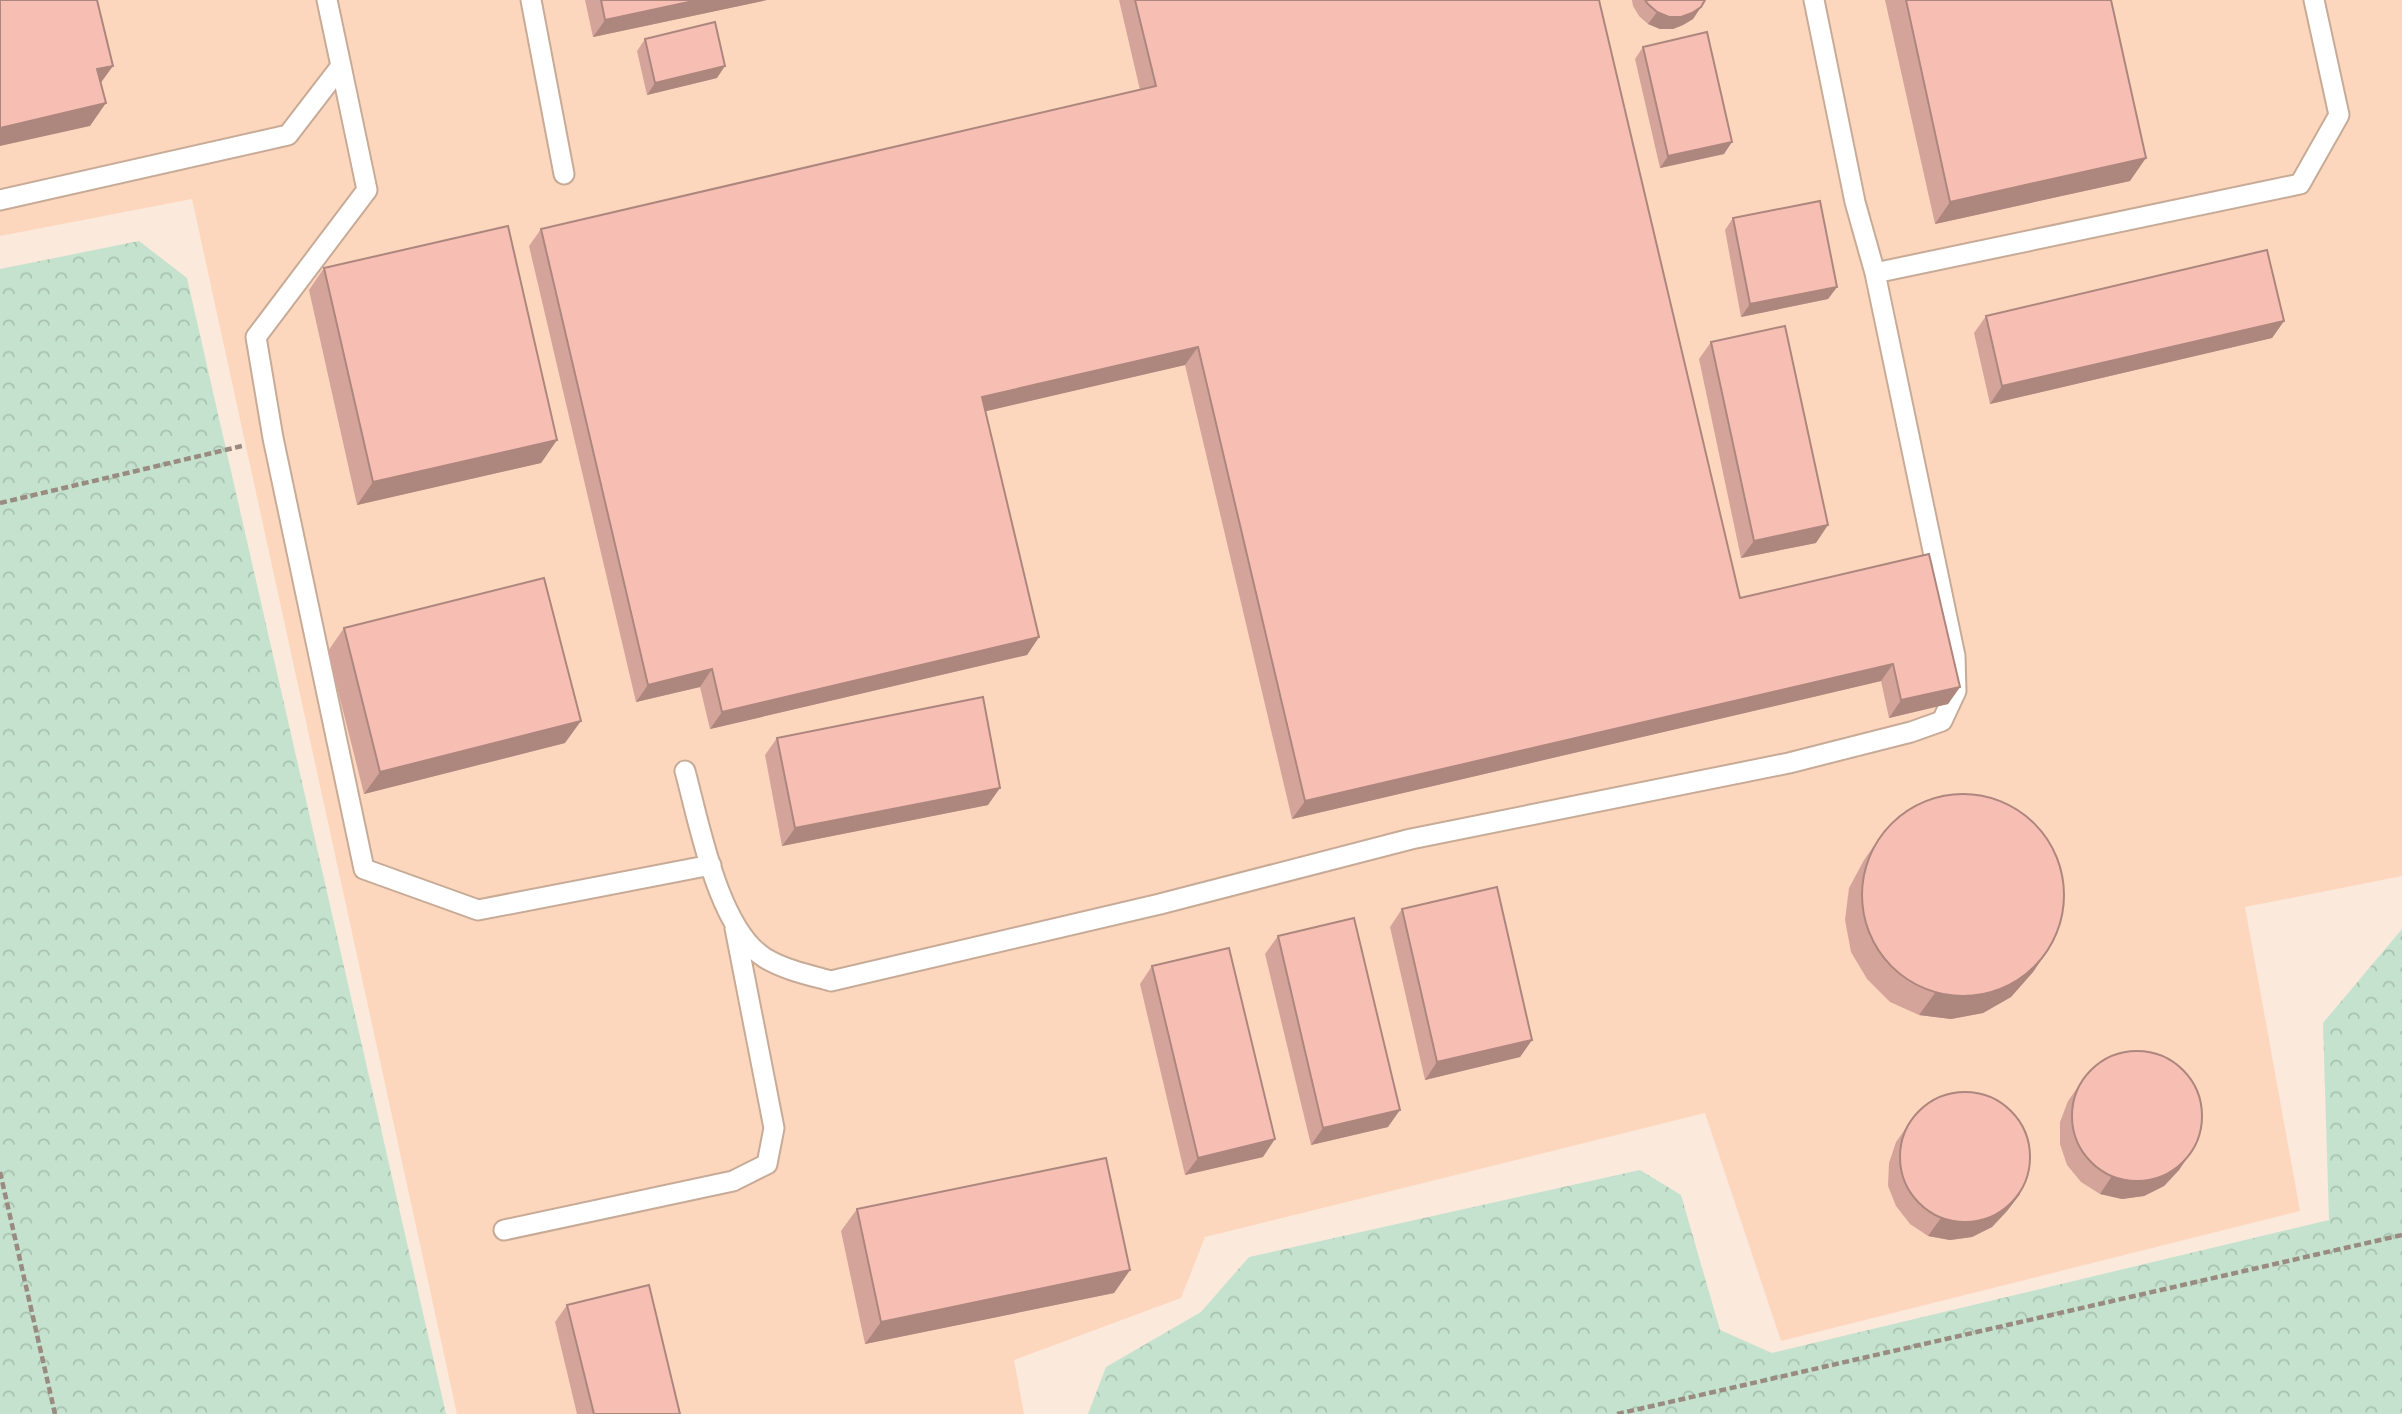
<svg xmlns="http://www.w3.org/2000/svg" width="2402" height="1414" font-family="'PT Serif',serif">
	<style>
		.built { fill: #fcd7be }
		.forest { fill: url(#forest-crowns) }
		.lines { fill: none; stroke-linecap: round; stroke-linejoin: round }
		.service-casing { stroke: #c7ab97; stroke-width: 23 }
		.path { stroke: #9a8b81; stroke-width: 4.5; stroke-dasharray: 7 3.5; stroke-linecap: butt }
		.service { stroke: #fff; stroke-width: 19 }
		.wall { fill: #d4a49b }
		.shaded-wall { fill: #ad867e }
		.building { fill: #f7bfb4; stroke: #ad867e; stroke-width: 2 }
	</style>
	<defs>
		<pattern id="forest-crowns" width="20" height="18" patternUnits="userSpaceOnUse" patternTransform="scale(1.75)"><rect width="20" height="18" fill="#c4e2ce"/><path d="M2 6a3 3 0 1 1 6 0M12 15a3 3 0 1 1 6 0" fill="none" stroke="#a9c2b0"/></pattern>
	</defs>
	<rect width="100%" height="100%" fill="#fbe9dc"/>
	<path class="built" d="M0,0H2402V876L2245,907L2300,1211L1781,1341L1705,1113L1205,1237L1181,1298L1014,1360L1024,1414H457L192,199L0,236Z"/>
	<path class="forest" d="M139,241L187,278L446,1414H0V269Z
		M2402,929V1414H1088L1106,1367L1201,1312L1249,1257L1640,1170L1681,1195L1720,1330L1772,1353L2329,1220L2323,1023Z"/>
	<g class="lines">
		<g class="service-casing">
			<path id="service" d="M531,0L564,174
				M341,66L367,190L256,337L273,438L364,869L478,910L711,865
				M0,200L288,135L341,66L327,0
				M1875,273L2300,184L2339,115L2314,0
				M685,771C699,822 718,929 765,958C785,970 809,975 831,981L1160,904L1411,839L1789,763L1911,732L1942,721L1956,691L1955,656L1875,273L1855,202L1814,0
				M504,1230L733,1181L767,1164L774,1128L735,928"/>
		</g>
		<path class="path" d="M0,503L242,446
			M0,1172L55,1414
			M1617,1414L2402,1235"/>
		<use href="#service" class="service"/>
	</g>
	<path class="wall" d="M585,0H767L593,37Z
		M1119,0H1599L1740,598L1960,687L1948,704L1889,718L1881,681L1292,819L1185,365L985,411L1039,637L1027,655L710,729L700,687L636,702L529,246L541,229L1140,90Z
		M1632,0H1705L1693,19L1683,25L1673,29H1660L1648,24L1639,16L1633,6Z
		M1885,0H2111L2130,181L1935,224Z
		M645,39L717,78L647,95L637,51Z
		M1643,47L1724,154L1660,168L1635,59Z
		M1733,218L1837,287L1828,299L1741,317L1725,230Z
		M324,268L557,440L541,463L357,505L309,290Z
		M1986,316L2284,321L2272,338L1990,404L1974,333Z
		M1711,342L1816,543L1741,558L1699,359Z
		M344,628L565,743L364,794L328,651Z
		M777,738L988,805L782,846L765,755Z
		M1880,837L2048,950L2033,972L2011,997L1983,1013L1951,1019L1919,1015L1890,1002L1867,979L1851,952L1845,920L1849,888L1864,860Z
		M1402,909L1532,1040L1520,1057L1425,1080L1390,927Z
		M1278,936L1388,1127L1311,1145L1265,954Z
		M1152,966L1263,1157L1185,1175L1140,984Z
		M2080,1084L2191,1152L2179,1170L2164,1186L2144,1196L2122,1199L2100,1194L2081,1182L2067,1165L2060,1144V1122L2068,1101Z
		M1908,1125L2020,1194L2007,1211L1992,1227L1972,1237L1950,1240L1928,1236L1910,1224L1896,1206L1888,1186L1889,1163L1896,1142Z
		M857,1209L1130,1270L1114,1293L865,1344L841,1231Z
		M567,1305L680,1414H577L555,1322Z"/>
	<path class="shaded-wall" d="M698,0H767L593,37L605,20Z
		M1701,7L1693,19L1683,25L1673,29H1660L1648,24L1657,12Z
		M113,66L97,88V69Z
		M725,66L717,78L647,95L655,83Z
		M106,103L90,126L0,146V128Z
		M1732,142L1724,154L1660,168L1668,156Z
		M2146,158L2130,181L1935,224L1950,202Z
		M1837,287L1828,299L1741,317L1750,304Z
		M2284,321L2272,338L1990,404L2002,386Z
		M1198,347L1185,365L970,415L982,397Z
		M557,440L541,463L357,505L373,482Z
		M1828,525L1816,543L1741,558L1754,541Z
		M1039,637L1027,655L710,729L722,712Z
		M1893,664L1881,681L1292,819L1305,801Z
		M712,669L700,687L636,702L648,685Z
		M1960,687L1948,704L1889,718L1901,700Z
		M581,721L565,743L364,794L380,772Z
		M1000,788L988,805L782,846L795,828Z
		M2048,950L2033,972L2011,997L1983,1013L1951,1019L1919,1015L1935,993Z
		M1532,1040L1520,1057L1425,1080L1437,1062Z
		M1400,1110L1388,1127L1311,1145L1323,1128Z
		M1275,1139L1263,1157L1185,1175L1198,1158Z
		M2191,1152L2179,1170L2164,1186L2144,1196L2122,1199L2100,1194L2112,1176Z
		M2020,1194L2007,1211L1992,1227L1972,1237L1950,1240L1928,1236L1941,1218Z
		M1130,1270L1114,1293L865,1344L881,1322Z"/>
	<path class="building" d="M0,0H97L113,66L97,69L106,103L0,128Z
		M601,0H698L605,20Z
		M1135,0H1599L1740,598L1929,554L1960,687L1901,700L1893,664L1305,801L1198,347L982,397L1039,637L722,712L712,669L648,685L541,229L1156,86Z
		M1645,0H1705L1701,7L1692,13L1681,17H1669L1657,12L1648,4Z
		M1906,0H2111L2146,158L1950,202Z
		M715,22L725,66L655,83L645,39Z
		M1707,32L1732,142L1668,156L1643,47Z
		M1820,201L1837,287L1750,304L1733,218Z
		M508,226L557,440L373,482L324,268Z
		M2267,250L2284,321L2002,386L1986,316Z
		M1785,326L1828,525L1754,541L1711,342Z
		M544,578L581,721L380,772L344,628Z
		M983,697L1000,788L795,828L777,738Z
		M1862 895a101 101 0 1 1 202 0a101 101 0 1 1-202 0Z
		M1497,887L1532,1040L1437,1062L1402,909Z
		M1354,918L1400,1110L1323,1128L1278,936Z
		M1229,948L1275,1139L1198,1158L1152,966Z
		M2072 1116a65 65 0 1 1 130 0a65 65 0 1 1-130 0Z
		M1900 1157a65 65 0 1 1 130 0a65 65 0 1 1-130 0Z
		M1106,1158L1130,1270L881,1322L857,1209Z
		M649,1285L680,1414H594L567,1305Z"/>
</svg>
